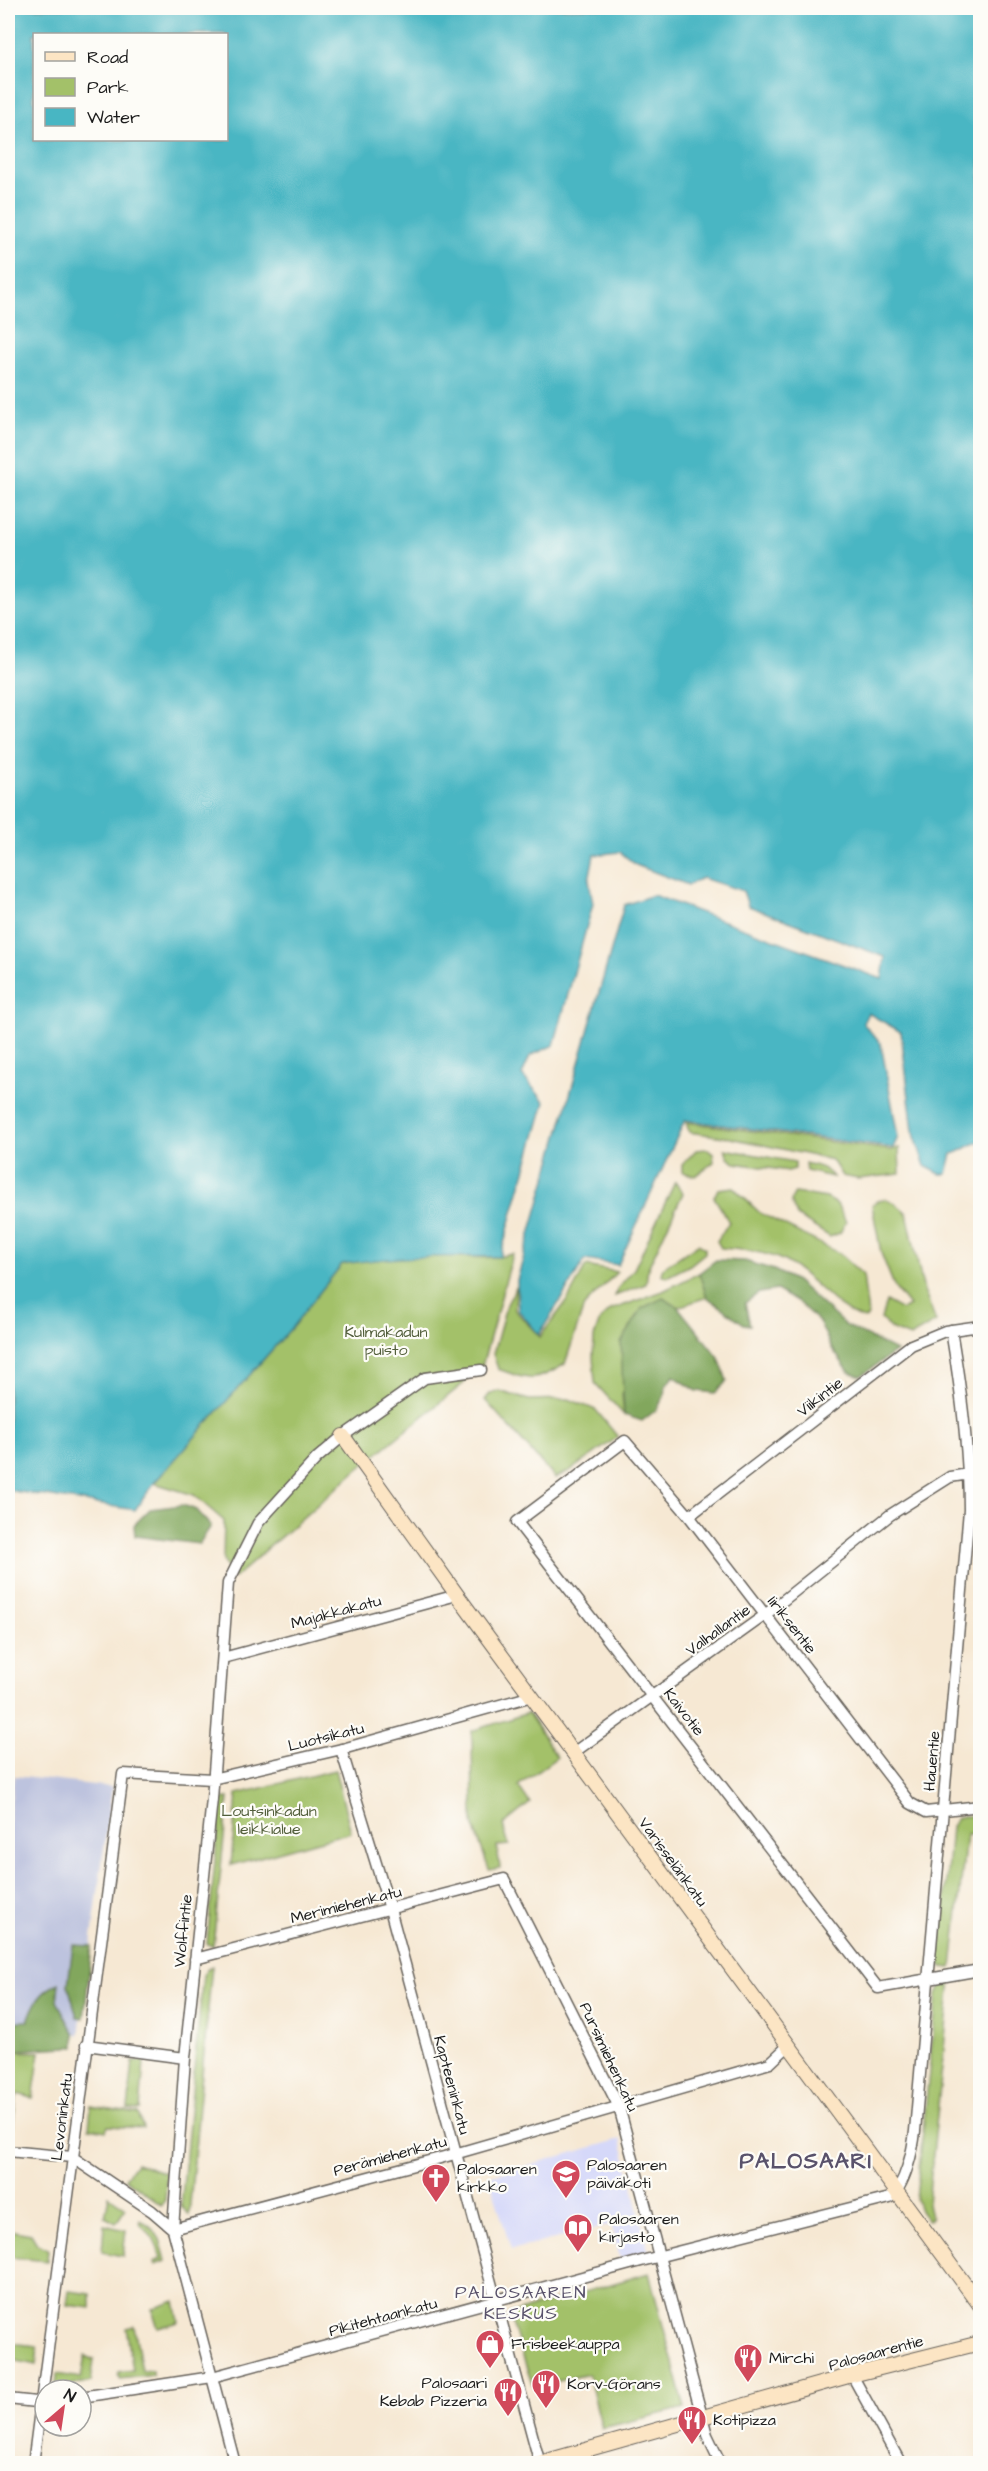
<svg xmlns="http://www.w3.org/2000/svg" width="988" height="2471" font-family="'Architects Daughter',sans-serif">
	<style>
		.built { fill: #d5d8f9 }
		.industrial { fill: #bdc3de }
		.green { fill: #a3c169; stroke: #606e42; stroke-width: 1.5 }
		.forest { fill: #82a75d; stroke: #4f623c; stroke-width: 1.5 }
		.water { fill: #48b6c3; stroke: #326970; stroke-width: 1.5; fill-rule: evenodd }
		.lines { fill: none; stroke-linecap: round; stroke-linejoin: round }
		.street-casing { stroke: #68635c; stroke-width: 13 }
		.secondary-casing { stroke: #68635c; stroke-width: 16 }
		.street { stroke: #fff; stroke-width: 10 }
		.secondary { stroke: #fce5c4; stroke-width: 14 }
		.labels { text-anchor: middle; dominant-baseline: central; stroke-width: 4.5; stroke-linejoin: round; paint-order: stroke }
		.park-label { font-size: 16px; fill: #525e3b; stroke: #fdfcf7 }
		.street-label { font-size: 16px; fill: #1c1c1c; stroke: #fdfcf7 }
		.poi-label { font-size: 16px; fill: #1c1c1c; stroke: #fdfcf7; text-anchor: start }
		.neighbourhood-label { font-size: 18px; letter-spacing: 1.5px; fill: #59526b; stroke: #fdfcf7 }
		.district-label { font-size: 22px; font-weight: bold; letter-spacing: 1.5px; fill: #59526b; stroke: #fdfcf7 }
	</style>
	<rect width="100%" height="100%" fill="#fdfcf7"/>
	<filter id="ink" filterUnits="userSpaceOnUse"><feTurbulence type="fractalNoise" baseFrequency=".0167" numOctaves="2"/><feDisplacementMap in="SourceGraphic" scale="12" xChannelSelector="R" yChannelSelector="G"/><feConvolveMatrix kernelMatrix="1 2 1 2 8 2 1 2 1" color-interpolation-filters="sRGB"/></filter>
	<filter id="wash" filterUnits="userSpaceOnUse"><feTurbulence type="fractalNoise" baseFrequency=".008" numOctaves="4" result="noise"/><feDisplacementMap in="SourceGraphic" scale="24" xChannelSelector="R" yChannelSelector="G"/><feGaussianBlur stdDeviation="1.35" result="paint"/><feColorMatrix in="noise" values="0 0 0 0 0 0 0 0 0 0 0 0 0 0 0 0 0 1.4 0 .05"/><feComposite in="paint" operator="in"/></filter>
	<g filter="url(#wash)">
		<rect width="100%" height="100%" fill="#f6e8d3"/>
		<path class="built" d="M621,2139L649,2253L621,2261L611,2225L511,2250L489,2176Z"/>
		<path class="industrial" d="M14,1776L112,1787L79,2035L8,2029V1825Z"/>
		<path class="green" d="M686,1122L891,1150L899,1148L900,1174L858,1179L842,1176L832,1160L731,1138L689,1132Z
			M707,1149L713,1154L714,1162L695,1176L682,1172V1165L696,1150Z
			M725,1149L795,1162V1169L788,1171L735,1163L728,1158Z
			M805,1163C817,1166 826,1167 833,1177L806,1171Z
			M675,1182L683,1193L648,1268L646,1284L615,1296L617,1289L634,1269Z
			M733,1187L760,1213L839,1253L863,1275L868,1315L866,1319C841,1317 808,1270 780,1259C762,1251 740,1250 721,1248L717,1241L729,1222L714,1197L718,1189Z
			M795,1193L827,1198L837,1204L846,1222L840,1233L830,1237L797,1216L791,1201Z
			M885,1199L895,1203L907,1213L924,1291L936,1322L910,1337L891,1329L881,1319L886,1301L902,1310L909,1306L895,1288L881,1253L872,1205L877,1201Z
			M698,1244L705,1248V1253L690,1265L667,1277L661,1274L663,1268Z
			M513,1254L481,1370L470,1371L464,1383L357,1470L234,1578L223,1562L224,1521L194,1495L154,1483L293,1326L342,1264C372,1260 400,1256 430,1256C457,1255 486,1261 513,1254Z
			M586,1266L617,1272L584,1306L565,1364C534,1383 531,1381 498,1369L493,1354L506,1306L516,1287L515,1310L540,1337L567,1301Z
			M699,1273L707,1297L678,1307L663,1298L622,1394L624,1415L595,1383L593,1357L594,1337L600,1320L611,1310L663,1291Z
			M499,1391L529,1400L569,1399L596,1410L618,1437L568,1472L555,1478L485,1400L490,1394Z
			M528,1713L557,1757L518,1786L530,1803L503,1825L509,1845L497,1846L500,1868L489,1870L473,1823L472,1731Z
			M335,1770L351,1832L231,1865L237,1794Z
			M228,1798L213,1946L207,1944L221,1799Z
			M963,1816H980L979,1834L966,1835L952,1968L942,1967L939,1962L951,1827L956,1818Z
			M212,1966L189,2215L181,2206L183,2186L203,1975L208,1968Z
			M951,1980L928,2203L931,2218L927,2220L920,2211L916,2199L937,1994L942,1984Z
			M8,2051L40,2052L33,2098L17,2094L11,2139H8Z
			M133,2061H144L140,2110L128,2109Z
			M91,2106L138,2113L143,2128L108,2126L106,2131L89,2128Z
			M136,2163L167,2173L165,2200L161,2205L125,2178Z
			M109,2196L126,2208L116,2223L105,2217Z
			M140,2220C158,2227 162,2244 166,2261L155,2265L154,2262L161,2259C158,2245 152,2234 141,2225Z
			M104,2225L126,2230L123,2256L102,2252Z
			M8,2230L31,2234L37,2244L48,2249L47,2261L8,2257Z
			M649,2273L685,2408L602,2428L588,2374L533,2387L509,2314Z
			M69,2291L91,2294V2308L67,2305Z
			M175,2301L179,2322L158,2328L152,2309Z
			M134,2326L142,2371L153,2370V2375L120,2379L119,2372L133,2370L126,2328Z
			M8,2343L38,2346L36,2365L8,2359Z
			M85,2356L94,2360L91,2382L56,2387L57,2374L81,2378Z"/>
		<path class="forest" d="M716,1260L745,1261L774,1270L796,1281L845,1325L896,1351L861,1376L849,1372L831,1347L820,1323L800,1304L777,1290L759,1293L745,1303L750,1325L744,1324L707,1297L699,1273Z
			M663,1298L678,1307L719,1358L727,1381L715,1393L697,1391L674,1376L665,1387L664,1397L656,1410L642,1421L624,1415L621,1343L642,1308Z
			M183,1505L196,1510L211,1526L199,1544L135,1536L134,1525L150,1509Z
			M73,1945L92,1946L84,2018L77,2017L68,1985Z
			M59,1983L57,2001L75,2035V2047C52,2046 30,2051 8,2050V2022L28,2021C34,2003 41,1991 59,1983Z"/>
		<path class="water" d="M8,8H980V1142C969,1144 963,1152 952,1154L947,1174H940L925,1166L913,1131L901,1032L868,1013L863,1023L881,1044L898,1137L893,1148L685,1120L618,1265L585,1260L539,1335L518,1310L517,1280L624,905L653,895L882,979L885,957L748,906L743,891L702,878L688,885L636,865L620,852L594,855L589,880L593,904L554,1045L530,1056L522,1075L545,1102L500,1257C447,1256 395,1256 342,1264L293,1326L154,1483L135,1510L8,1490ZM34,34H226V140H34Z"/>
	</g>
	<g filter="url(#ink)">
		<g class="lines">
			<g class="street-casing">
				<path id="street" d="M689,1516L911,1345L945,1331L980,1326
					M223,1658L457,1595
					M341,1749L390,1909L540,2464
					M573,1753L765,1615L890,1515L950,1477L969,1474
					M980,1806L926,1812L910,1803L689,1516L625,1441L517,1522L878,1988L980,1970
					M195,1959L504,1879L619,2107L707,2435L721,2464
					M86,2045L185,2058
					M8,2151L72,2157L152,2211L173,2229L444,2157L770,2063L788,2046
					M852,2375L901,2464
					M81,2397L212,2377L645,2260L890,2198C905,2186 913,2150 915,2131L969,1510C969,1449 961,1390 951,1330
					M8,2399L45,2403
					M33,2464L123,1774L212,1779L346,1748L532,1696
					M235,2464L173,2229L185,2058L212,1799L228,1583L258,1523L317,1458L343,1436L425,1378L481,1370"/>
			</g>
			<g class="secondary-casing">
				<path id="secondary" d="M343,1436L457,1595L980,2305
					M536,2464L852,2375L980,2343"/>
			</g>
			<use href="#street" class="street"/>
			<use href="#secondary" class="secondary"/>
		</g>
	</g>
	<defs>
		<g id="school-pin" transform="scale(1.5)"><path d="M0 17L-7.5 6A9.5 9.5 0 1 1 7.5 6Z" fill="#d1495b" stroke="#fdfcf7"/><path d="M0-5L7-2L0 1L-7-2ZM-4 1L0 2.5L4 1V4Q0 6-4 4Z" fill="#fff"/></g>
		<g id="church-pin" transform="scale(1.5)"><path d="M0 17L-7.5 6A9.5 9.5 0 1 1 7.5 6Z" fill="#d1495b" stroke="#fdfcf7"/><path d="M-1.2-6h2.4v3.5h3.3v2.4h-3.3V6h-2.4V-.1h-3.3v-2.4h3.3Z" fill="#fff"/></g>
		<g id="library-pin" transform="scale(1.5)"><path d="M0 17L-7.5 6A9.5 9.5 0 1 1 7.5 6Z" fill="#d1495b" stroke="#fdfcf7"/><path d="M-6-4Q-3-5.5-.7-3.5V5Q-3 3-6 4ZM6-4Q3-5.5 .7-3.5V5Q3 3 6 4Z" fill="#fff"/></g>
		<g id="shop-pin" transform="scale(1.5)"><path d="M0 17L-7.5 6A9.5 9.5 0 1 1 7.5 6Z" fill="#d1495b" stroke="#fdfcf7"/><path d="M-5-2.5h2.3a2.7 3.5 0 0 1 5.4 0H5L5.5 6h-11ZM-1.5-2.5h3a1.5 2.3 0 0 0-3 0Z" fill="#fff"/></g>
		<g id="restaurant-pin" transform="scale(1.5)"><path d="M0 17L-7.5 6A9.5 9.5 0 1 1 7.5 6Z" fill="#d1495b" stroke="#fdfcf7"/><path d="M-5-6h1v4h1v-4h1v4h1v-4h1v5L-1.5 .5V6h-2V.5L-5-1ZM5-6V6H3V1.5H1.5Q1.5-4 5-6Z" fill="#fff"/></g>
	</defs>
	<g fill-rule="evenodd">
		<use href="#school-pin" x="566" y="2174"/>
		<use href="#church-pin" x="436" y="2178"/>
		<use href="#library-pin" x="578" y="2228"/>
		<use href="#shop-pin" x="490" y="2344"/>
		<use href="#restaurant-pin" x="748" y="2358"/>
		<use href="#restaurant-pin" x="546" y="2384"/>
		<use href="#restaurant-pin" x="508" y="2392"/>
		<use href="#restaurant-pin" x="692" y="2420"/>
	</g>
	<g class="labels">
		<g class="park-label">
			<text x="386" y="1332">Kulmakadun<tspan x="386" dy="18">puisto</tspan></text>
			<text x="269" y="1811">Loutsinkadun<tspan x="269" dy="18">leikkialue</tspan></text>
		</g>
		<g class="street-label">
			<text transform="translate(820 1397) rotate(-38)">Viikintie</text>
			<text transform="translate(336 1612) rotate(-15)">Majakkakatu</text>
			<text transform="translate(792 1625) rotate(52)">Iiriksentie</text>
			<text transform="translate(718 1630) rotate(-36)">Valhallantie</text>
			<text transform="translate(684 1712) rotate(52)">Kaivotie</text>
			<text transform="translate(326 1737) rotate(-14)">Luotsikatu</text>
			<text transform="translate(932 1761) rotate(-85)">Hauentie</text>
			<text transform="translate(673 1862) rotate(54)">Varisselänkatu</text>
			<text transform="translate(346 1905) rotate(-14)">Merimiehenkatu</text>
			<text transform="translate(183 1931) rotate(-84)">Wolffintie</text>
			<text transform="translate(609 2057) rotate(65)">Pursimiehenkatu</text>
			<text transform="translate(452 2085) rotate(75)">Kapteeninkatu</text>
			<text transform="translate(62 2117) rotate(-83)">Levoninkatu</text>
			<text transform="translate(390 2156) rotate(-15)">Perämiehenkatu</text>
			<text transform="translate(383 2317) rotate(-15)">Pikitehtaankatu</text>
			<text transform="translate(876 2353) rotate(-15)">Palosaarentie</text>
		</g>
		<g class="poi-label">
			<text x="587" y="2165">Palosaaren<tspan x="587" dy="18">päiväkoti</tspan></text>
			<text x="457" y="2169">Palosaaren<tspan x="457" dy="18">kirkko</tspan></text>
			<text x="599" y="2219">Palosaaren<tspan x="599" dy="18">kirjasto</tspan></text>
			<text x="511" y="2344">Frisbeekauppa</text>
			<text x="769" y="2358">Mirchi</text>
			<text x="487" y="2383" text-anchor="end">Palosaari<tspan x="487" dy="18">Kebab Pizzeria</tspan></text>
			<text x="567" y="2384">Korv-Görans</text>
			<text x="713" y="2420">Kotipizza</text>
		</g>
		<g class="neighbourhood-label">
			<text x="521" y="2292">PALOSAAREN<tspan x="521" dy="21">KESKUS</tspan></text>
		</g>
		<g class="district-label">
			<text x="806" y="2161">PALOSAARI</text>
		</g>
	</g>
	<rect width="988" height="2471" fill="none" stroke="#fdfcf7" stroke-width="30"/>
	<rect x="33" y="33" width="195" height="108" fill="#fdfcf7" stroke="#a3a29f" stroke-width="1.5"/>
	<rect x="45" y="52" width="30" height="9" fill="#fce5c4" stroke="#a3a29f" stroke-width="1.5"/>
	<text x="87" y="63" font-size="18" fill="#1c1c1c">Road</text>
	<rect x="45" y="78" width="30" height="18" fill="#a3c169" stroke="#a3a29f" stroke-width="1.5"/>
	<text x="87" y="93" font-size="18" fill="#1c1c1c">Park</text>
	<rect x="45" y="108" width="30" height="18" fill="#48b6c3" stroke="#a3a29f" stroke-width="1.5"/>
	<text x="87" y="123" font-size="18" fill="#1c1c1c">Water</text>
	<g transform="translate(63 2408) rotate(29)"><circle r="28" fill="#fdfcf7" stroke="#a3a29f" stroke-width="1.5"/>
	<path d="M0-4.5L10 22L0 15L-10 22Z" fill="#d1495b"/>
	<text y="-9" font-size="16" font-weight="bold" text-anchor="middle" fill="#1c1c1c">N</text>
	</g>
</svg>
